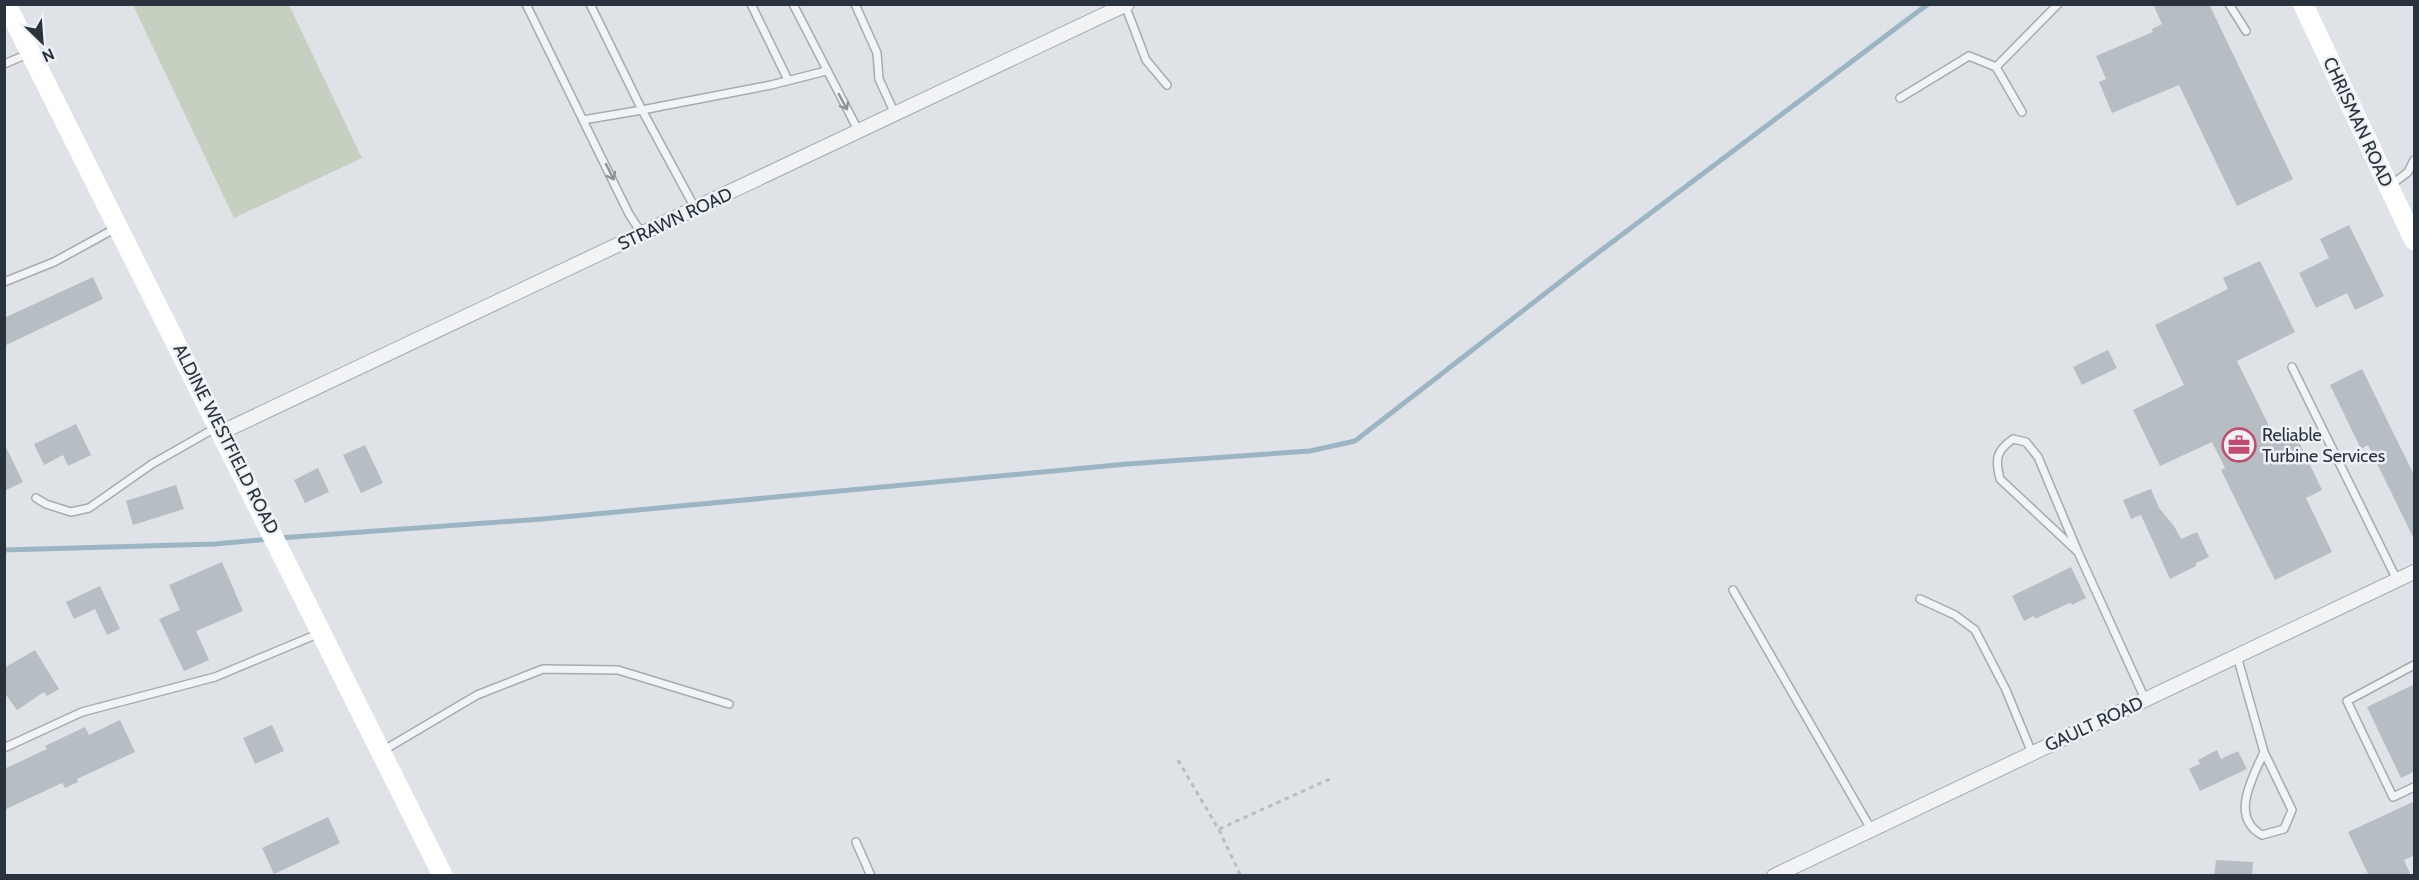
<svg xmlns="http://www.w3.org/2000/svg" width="2419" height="880" font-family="Cabin,sans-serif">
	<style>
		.green { fill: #c6d0c0 }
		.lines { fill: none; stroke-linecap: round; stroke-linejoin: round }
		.stream { stroke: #9cb5c4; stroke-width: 5 }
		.building { fill: #b6bdc3 }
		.lane-casing { stroke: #a5abb1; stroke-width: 10 }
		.street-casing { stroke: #a5abb1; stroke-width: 16 }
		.path { stroke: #b9bdc1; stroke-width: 3; stroke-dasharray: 4.5 4.5; stroke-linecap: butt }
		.lane { stroke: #f1f3f5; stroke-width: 7 }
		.street { stroke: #f1f3f5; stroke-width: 14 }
		.secondary { stroke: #fff; stroke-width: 20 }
		.oneway { stroke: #8d9399 }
		.labels { text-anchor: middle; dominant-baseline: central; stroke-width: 5; stroke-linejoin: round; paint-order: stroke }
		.street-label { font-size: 18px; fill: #29333d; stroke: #eef2f5 }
		.poi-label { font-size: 18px; fill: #29333d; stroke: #eef2f5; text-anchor: start }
	</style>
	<rect width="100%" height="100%" fill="#dfe3e7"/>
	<path class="green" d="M133,5H289L362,158L234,218Z"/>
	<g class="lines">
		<path class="stream" d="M279,538L542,519L1127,464L1310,451L1355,441L1587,261L1928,4
			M4,550L215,544L270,539"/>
	</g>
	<path class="building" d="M2153,4H2209L2293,179L2237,206L2179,85L2112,113L2099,82L2106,79L2096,56L2153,32L2152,29L2162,24Z
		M2349,225L2384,296L2355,310L2347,293L2316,308L2299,273L2329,258L2320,239Z
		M2260,261L2295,332L2237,361L2278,444L2296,436L2322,490L2306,498L2332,552L2275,580L2221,470L2225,468L2212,442L2160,466L2133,410L2184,385L2155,325L2228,289L2223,278Z
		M93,277L103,299L4,346V318Z
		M2108,350L2117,368L2082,385L2073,367Z
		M2362,369L2415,477V541L2368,445L2361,449L2330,385Z
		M76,424L91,455L68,466L63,455L44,465L34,444Z
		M4,443L23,482L4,491Z
		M365,445L383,483L361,493L343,455Z
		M318,468L329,492L305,503L294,480Z
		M176,485L184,509L133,525L126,501Z
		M2151,489L2159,508L2174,526L2181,539L2197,532L2209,557L2196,563V566L2170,579L2141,515L2131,519L2123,500Z
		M222,562L243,611L196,631L209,660L184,671L159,619L180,610L169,585Z
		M2071,567L2086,598L2072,605L2071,603L2067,604L2035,619L2034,616L2024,621L2012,596Z
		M100,586L120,629L107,635L95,609L74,619L66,602Z
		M35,650L59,689L47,696L44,692L17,710L4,692V668Z
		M2415,684V771L2401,778L2367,707Z
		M120,720L135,752L77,779L78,782L65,788L62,783L4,810V769L47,749L45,746L85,727L89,735Z
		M272,725L284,751L255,764L243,738Z
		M2217,750L2221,759L2238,751L2247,769L2200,791L2189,769L2200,764L2198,760Z
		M2415,801V855L2404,860L2411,876H2369L2348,832Z
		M328,817L340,843L274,874L262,848Z
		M2216,860L2253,862L2252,876H2214Z"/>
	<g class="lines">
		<g class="lane-casing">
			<path id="lane" d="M526,4L629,214L642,234
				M751,4L788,80
				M793,4L859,132
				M855,4L877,53L879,79L895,114
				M2229,4L2246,31
				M1125,5L1146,60L1167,85
				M4,64L28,54
				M1900,98L1969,56L1996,67
				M2022,112L1996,67L2058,4
				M583,120L642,110L590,4
				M2391,185L2408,172L2414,160
				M695,208L642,110L771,85L826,71
				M4,282L54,262L116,228
				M2292,367L2397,580
				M36,498L46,504L71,512L89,508L152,464L217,427
				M2078,552L2038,457L2026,442L2013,439C1996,451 1995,459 2000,479L2078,552L2145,699
				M1733,590L1871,829
				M1920,599L1955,615L1975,630L2006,690L2032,753
				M2237,656L2264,752L2292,810L2284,829L2262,835C2229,817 2253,777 2264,752
				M2414,665L2347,701L2393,797L2414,787
				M4,748L82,712L215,677L320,633
				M384,750L477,695L543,669L618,670L729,704
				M856,842L871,876"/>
		</g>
		<g class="street-casing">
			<path id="street" d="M222,432L1127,4
				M1774,876L2414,572"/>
		</g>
		<path class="path" d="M1178,760L1219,830L1241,876
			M1219,829L1332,778"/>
		<use href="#lane" class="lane"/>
		<use href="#street" class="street"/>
		<path class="secondary" d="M6,4L443,876
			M2303,4L2414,240"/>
	</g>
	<defs><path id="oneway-shaft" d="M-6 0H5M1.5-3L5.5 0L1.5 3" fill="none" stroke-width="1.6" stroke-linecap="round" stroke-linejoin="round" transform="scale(1.5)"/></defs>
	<g class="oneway">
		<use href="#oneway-shaft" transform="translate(843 102) rotate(62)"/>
		<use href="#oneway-shaft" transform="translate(610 172) rotate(63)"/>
	</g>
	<defs>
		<g id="office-ring" transform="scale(1.725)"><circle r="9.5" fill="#eef2f5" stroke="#c34c6e" stroke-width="1.5"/><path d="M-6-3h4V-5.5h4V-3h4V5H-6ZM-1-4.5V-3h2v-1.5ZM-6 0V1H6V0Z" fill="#c34c6e"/></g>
	</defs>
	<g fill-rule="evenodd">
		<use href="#office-ring" x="2239" y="445"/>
	</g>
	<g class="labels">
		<g class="street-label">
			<text transform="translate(2358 122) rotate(65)">CHRISMAN ROAD</text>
			<text transform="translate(675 219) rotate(-25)">STRAWN ROAD</text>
			<text transform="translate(226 439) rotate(63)">ALDINE WESTFIELD ROAD</text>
			<text transform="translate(2094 724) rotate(-25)">GAULT ROAD</text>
		</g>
		<g class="poi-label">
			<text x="2262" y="435">Reliable<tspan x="2262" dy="21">Turbine Services</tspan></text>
		</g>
	</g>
	<rect width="2419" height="880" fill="none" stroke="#29333d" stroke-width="12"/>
	<g transform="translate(42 42) rotate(155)" stroke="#eef2f5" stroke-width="4.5" paint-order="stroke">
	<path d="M0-4.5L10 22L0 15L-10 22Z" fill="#29333d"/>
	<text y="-9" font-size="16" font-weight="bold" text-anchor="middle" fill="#29333d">N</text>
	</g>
</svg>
